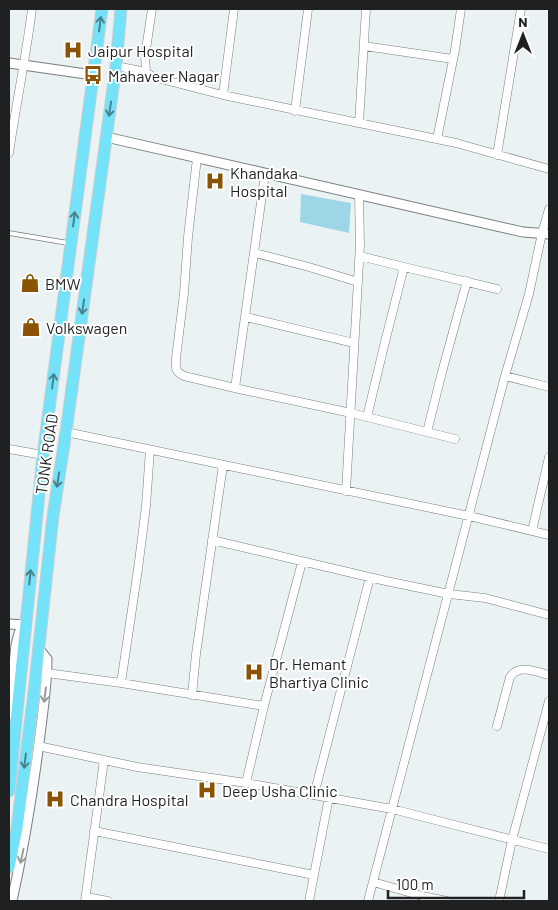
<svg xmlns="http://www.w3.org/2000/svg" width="558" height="910" font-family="Barlow,sans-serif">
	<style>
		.green { fill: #9dd7e7 }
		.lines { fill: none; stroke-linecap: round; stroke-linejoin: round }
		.service-casing { stroke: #787e80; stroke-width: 5.5 }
		.minor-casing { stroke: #787e80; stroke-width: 9 }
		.tertiary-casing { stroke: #787e80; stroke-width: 11 }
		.primary-casing { stroke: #cecece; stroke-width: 13 }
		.service { stroke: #fff; stroke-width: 4 }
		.minor { stroke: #fff; stroke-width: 8 }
		.tertiary { stroke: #fff; stroke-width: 9 }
		.primary { stroke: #74e2f8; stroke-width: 11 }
		.oneway { stroke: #49818c }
		.oneway2 { stroke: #9a9b9b }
		.labels { text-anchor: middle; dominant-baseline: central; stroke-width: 4; stroke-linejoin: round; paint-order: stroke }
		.poi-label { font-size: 16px; fill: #1e2021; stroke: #fff; text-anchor: start }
		.street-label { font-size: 16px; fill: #1e2021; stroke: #fff }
	</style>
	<rect width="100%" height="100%" fill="#ebf2f4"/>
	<path class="green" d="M301,194L351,203L349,233L300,222Z"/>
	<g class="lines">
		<g class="service-casing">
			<path id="service" d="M9,233L68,243"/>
		</g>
		<g class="minor-casing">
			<path id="minor" d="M152,9L145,56L146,72L153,77L223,95L456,143L549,169
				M364,46L453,59
				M116,66L146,72
				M223,95L234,9
				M295,111L308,9
				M359,123L366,9
				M437,139L455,50L461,9
				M9,153C16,105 26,57 32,9
				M497,155L521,9
				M197,158L188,237L184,293L176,358C176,368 174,371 184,376L239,389L351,413L455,439
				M255,253L309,267L358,282
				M360,256L404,267L497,289
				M246,317L354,343
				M505,376L549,387
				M235,388L265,174
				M367,417L384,346L404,267
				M66,432L469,516L549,535
				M427,432L442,372L467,281
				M9,449L43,455
				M346,491L360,245L359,195
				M532,531L549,457
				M212,540L386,581L449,594L485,598L549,615
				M47,673L121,683L264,706
				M121,683L138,569L146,506L150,450
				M192,695L196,654L223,465
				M497,726L510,677C519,663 537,672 549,675
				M38,746L137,767L246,783L392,809L549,849
				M246,783L264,706L302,562
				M314,795L370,577
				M94,831L314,875
				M373,882L422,896L447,901
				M86,897L108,901
				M85,901L104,760
				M309,901L329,797
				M368,901L505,376L529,294L542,233L549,209
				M499,901L512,840L549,701"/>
		</g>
		<g class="tertiary-casing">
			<path id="tertiary" d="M9,63L93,75
				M106,137L523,232L549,234
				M9,624L25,625
				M9,714L16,645L19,633L25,625
				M12,901C24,846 33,791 40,735C43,710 47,684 47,659L39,649"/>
		</g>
		<g class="primary-casing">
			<path id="primary" d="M9,791L43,455L102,9
				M9,867L17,828L34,692L53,516L66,432L116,66L121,9"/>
		</g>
		<use href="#service" class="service"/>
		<use href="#minor" class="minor"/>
		<use href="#tertiary" class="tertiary"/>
		<use href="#primary" class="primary"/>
	</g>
	<defs><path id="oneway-shaft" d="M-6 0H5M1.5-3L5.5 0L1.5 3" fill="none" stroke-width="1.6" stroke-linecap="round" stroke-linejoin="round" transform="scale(1.25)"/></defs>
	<g class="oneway">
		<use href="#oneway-shaft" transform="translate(100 24) rotate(-83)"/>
		<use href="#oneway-shaft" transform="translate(110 109) rotate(98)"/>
		<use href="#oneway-shaft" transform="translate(74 219) rotate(-83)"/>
		<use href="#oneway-shaft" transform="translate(83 307) rotate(98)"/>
		<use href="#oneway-shaft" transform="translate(53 381) rotate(-83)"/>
		<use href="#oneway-shaft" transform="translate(58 480) rotate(99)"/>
		<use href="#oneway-shaft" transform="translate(30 577) rotate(-84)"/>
		<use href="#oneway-shaft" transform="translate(25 761) rotate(97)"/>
	</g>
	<g class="oneway2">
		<use href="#oneway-shaft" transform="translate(45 695) rotate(97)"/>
		<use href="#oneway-shaft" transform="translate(22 856) rotate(102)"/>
	</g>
	<defs>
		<g id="hospital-bare" transform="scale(1.5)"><path d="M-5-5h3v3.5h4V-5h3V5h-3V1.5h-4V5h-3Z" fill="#8a5404" stroke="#fff" stroke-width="2.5" paint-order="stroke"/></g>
		<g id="bus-bare" transform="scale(1.5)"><path d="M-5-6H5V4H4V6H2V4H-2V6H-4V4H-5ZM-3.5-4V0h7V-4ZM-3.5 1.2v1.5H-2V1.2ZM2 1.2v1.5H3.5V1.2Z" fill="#8a5404" stroke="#fff" stroke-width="2.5" paint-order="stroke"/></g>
		<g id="shop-bare" transform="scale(1.5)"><path d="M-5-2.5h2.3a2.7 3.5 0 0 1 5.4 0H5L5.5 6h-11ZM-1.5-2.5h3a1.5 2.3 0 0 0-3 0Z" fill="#8a5404" stroke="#fff" stroke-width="2.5" paint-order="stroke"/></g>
	</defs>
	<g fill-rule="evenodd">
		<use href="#hospital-bare" x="73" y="50"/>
		<use href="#bus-bare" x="93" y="75"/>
		<use href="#hospital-bare" x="215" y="181"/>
		<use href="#shop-bare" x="30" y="283"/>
		<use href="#shop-bare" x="31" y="327"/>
		<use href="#hospital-bare" x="254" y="672"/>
		<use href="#hospital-bare" x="207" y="790"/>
		<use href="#hospital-bare" x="55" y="799"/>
	</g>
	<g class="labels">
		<g class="poi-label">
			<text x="88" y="50">Jaipur Hospital</text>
			<text x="108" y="75">Mahaveer Nagar</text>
			<text x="230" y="172">Khandaka<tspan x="230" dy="18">Hospital</tspan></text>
			<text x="45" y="283">BMW</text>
			<text x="46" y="327">Volkswagen</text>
			<text x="269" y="663">Dr. Hemant<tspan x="269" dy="18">Bhartiya Clinic</tspan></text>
			<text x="222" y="790">Deep Usha Clinic</text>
			<text x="70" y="799">Chandra Hospital</text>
		</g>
		<g class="street-label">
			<text transform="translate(46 454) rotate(-82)">TONK ROAD</text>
		</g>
	</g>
	<rect width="558" height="910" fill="none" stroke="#1e2021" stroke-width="20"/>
	<g transform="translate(523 35)" stroke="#ffffff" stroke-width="4" paint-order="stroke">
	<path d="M0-4L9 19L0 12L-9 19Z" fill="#1e2021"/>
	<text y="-8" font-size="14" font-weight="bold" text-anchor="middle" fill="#1e2021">N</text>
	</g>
	<path d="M388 890v8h136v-8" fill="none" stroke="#1e2021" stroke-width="2.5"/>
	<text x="396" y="890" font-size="15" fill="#1e2021" stroke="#ffffff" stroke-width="4" paint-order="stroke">100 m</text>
</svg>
